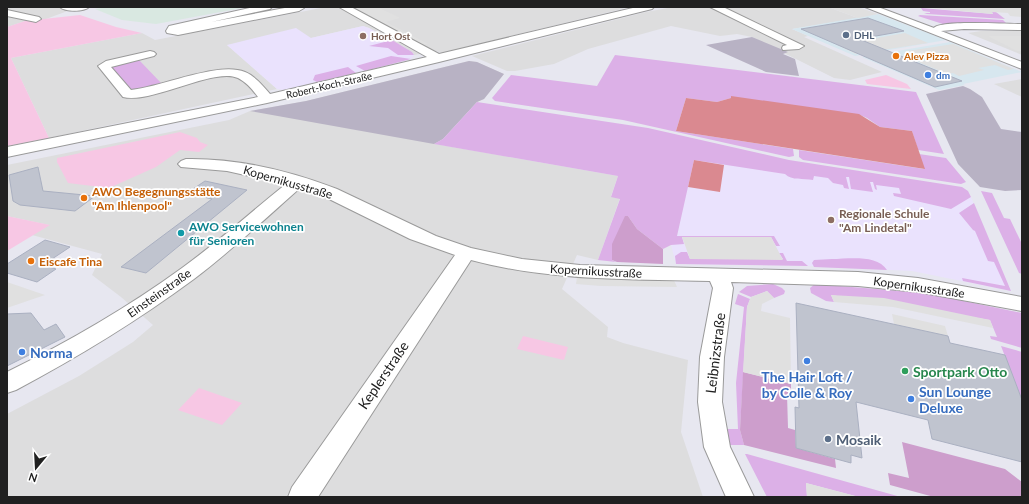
<svg xmlns="http://www.w3.org/2000/svg" width="1029" height="504" font-family="Lato,sans-serif">
	<style>
		.residential { fill: #ddddde }
		.commercial { fill: #d7e7ef }
		.industrial { fill: #d9e8e1 }
		.education { fill: #eae2fd }
		.construction { fill: #b8b2c4 }
		.grass { fill: #dcb0e7 }
		.forest { fill: #cd9ecc }
		.park { fill: #f7c7e4 }
		.pitch { fill: #da8990 }
		.parking { fill: #e0e0e0 }
		.building { fill: #c0c4cf; stroke: #aab0c1 }
		.lines { fill: none; stroke-linecap: round; stroke-linejoin: round }
		.minor-casing { stroke: #9a9a9a; stroke-width: 2 }
		.minor { fill: #fff; fill-rule: evenodd }
		.service-dot { fill: #5c6f8a; stroke: #fff; stroke-width: 1.5 }
		.education-dot { fill: #8d6e63; stroke: #fff; stroke-width: 1.5 }
		.food-dot { fill: #e8710a; stroke: #fff; stroke-width: 1.5 }
		.shop-dot { fill: #3f7fe0; stroke: #fff; stroke-width: 1.5 }
		.culture-dot { fill: #0f9aa8; stroke: #fff; stroke-width: 1.5 }
		.leisure-dot { fill: #2e9e5b; stroke: #fff; stroke-width: 1.5 }
		.labels { text-anchor: middle; dominant-baseline: central; stroke-width: 3.5; stroke-linejoin: round; paint-order: stroke }
		.far-service-label { font-size: 10px; font-weight: bold; fill: #4e5e75; stroke: #fff; text-anchor: start }
		.far-education-label { font-size: 10px; font-weight: bold; fill: #785e54; stroke: #fff; text-anchor: start }
		.far-food-label { font-size: 10px; font-weight: bold; fill: #c56008; stroke: #fff; text-anchor: start }
		.far-shop-label { font-size: 10px; font-weight: bold; fill: #366cbe; stroke: #fff; text-anchor: start }
		.far-street-label { font-size: 10px; fill: #202020; stroke: #fff }
		.street-label { font-size: 12px; fill: #202020; stroke: #fff }
		.food-label { font-size: 12px; font-weight: bold; fill: #c56008; stroke: #fff; text-anchor: start }
		.education-label { font-size: 12px; font-weight: bold; fill: #785e54; stroke: #fff; text-anchor: start }
		.culture-label { font-size: 12px; font-weight: bold; fill: #0d838f; stroke: #fff; text-anchor: start }
		.near-shop-label { font-size: 14px; font-weight: bold; fill: #366cbe; stroke: #fff; text-anchor: start }
		.near-street-label { font-size: 14px; fill: #202020; stroke: #fff }
		.near-leisure-label { font-size: 14px; font-weight: bold; fill: #27864d; stroke: #fff; text-anchor: start }
		.near-service-label { font-size: 14px; font-weight: bold; fill: #4e5e75; stroke: #fff; text-anchor: start }
	</style>
	<rect width="100%" height="100%" fill="#e7e7f0"/>
	<path class="residential" d="M7,7H89L73,9L46,19L25,21L7,27Z
		M326,7H630L442,53L436,51L414,55L404,47L369,28L363,26L311,38L227,45L277,89L49,138L11,58L142,33L155,40Z
		M673,7H828L858,18L792,29L808,36L804,37L882,72L850,80L834,78L752,37L737,34L720,36L671,26L588,49L554,64L515,71H507L472,56L646,12Z
		M981,31H1022V55L968,33Z
		M469,61L477,62L504,74L484,99L477,102L443,139L435,144L618,176L611,196L620,198L598,260L577,255L562,289L608,327L607,337L623,343L688,360L681,432L703,497H7V414L79,376L133,342L153,325L121,297L92,275L102,254L32,235L49,225L7,216V165L229,120L250,111L306,101Z
		M1022,79V97L994,84Z"/>
	<path class="commercial" d="M878,14L946,40L855,56L792,29Z
		M950,42L1022,72L963,84L965,85L939,90L862,57Z"/>
	<path class="industrial" d="M108,7H248L156,24L122,20L95,9Z"/>
	<path class="education" d="M363,26L369,28L412,52L414,55L411,59L284,90L277,89L227,45L296,28L311,38Z
		M695,152L971,197L1011,291L912,271L789,265L676,264L671,245L677,236Z"/>
	<path class="construction" d="M752,37L788,52L783,54L795,59L799,76L766,72L706,45Z
		M469,61L477,62L504,74L484,99L477,102L443,139L434,144L250,111L306,101Z
		M963,86L970,89L982,97L1001,129L1022,132V190L1005,191L980,187L958,164L926,94Z"/>
	<path class="grass" d="M921,8L993,14L992,12H996L1005,19L927,14L924,13H930V12L923,11Z
		M920,15L1003,20L1007,24H943L918,16Z
		M392,40L412,52L414,55H398L388,48L369,46Z
		M615,55L916,92L944,154L918,150L912,131L880,127L867,118L860,115L731,98L717,102L686,98L676,131L793,149L794,156L789,157L623,120L495,101L492,98L511,75L597,86Z
		M391,56L411,59L365,71L356,66Z
		M137,59L139,60L163,85L133,92L109,66Z
		M348,67L356,73L317,82L313,80L315,75Z
		M477,102L648,128L789,160L962,187L968,191L971,197L951,209L894,196L893,193L901,194L899,188L876,185L877,190L875,189L873,182H870L873,192L851,189L849,177H846L849,189L844,188L843,185L833,183L828,178L814,176L813,180C803,178 792,181 785,174L694,160L677,236H774L780,246H776L771,237H682L684,244L671,245L663,249L637,229L628,216L612,260L616,262L598,260L620,199L611,197L618,176L434,144L443,139Z
		M799,150L924,169L919,154L946,158L966,182L961,184L803,160L799,157Z
		M981,191L992,193L1004,218L1010,219L1022,244V274L1019,273Z
		M974,203L1011,291L963,281L962,278L1005,286L994,262L988,261L975,231L973,230L959,213Z
		M681,252H687L690,259H783L779,253H783L787,261H802L808,266L676,264L675,256Z
		M832,259C848,259 877,254 887,270L814,267L812,263L814,260Z
		M773,284L782,288L785,291L784,294L774,298L767,291L751,297L739,292L747,286Z
		M815,284L925,293L1022,313V348L991,339L990,336L997,337L990,320L831,295L834,302L826,301L811,293L810,288Z
		M738,294L750,299L747,307L740,430L744,445H728L724,429H738L736,383L744,307L735,304Z
		M1001,346L1022,352V401Z
		M745,454H747L901,497H859L806,483L807,497H767Z"/>
	<path class="forest" d="M625,216H628L637,229L663,249V264L617,262L612,260V244Z
		M743,372L791,384V392L794,396L787,394L788,428L795,430L796,448L835,459L836,468L744,445L740,430Z
		M902,442L1005,469L1022,482V497H934L890,485L888,473L909,478Z"/>
	<path class="park" d="M80,15L116,27L142,33L11,58L49,138L7,146V27L25,21Z
		M886,75L907,84L911,89L867,84L865,80Z
		M180,132L197,138L200,142L208,145L199,152L180,150L156,167L109,188L68,183L57,162V158Z
		M7,216L50,225L7,251Z
		M523,336L568,347L564,360L517,349Z
		M199,388L242,403L222,425L178,410Z"/>
	<path class="pitch" d="M731,96L859,114L880,127L912,131L925,169L676,131L686,98L717,102L731,98Z
		M694,160L724,165L720,192L688,187Z"/>
	<path class="parking" d="M349,7H377L400,18L386,22L428,44L422,45Z
		M828,7H858L878,14L858,18Z
		M919,7H1022V17L1010,16L1008,13L992,12L993,14Z
		M905,33L928,43L856,54L837,45Z
		M988,36H1022V51H1017Z
		M953,44L1014,69L1008,70L995,65L978,68L984,70L959,76L953,73L948,74L918,62L930,60L908,51Z
		M682,237H771L783,260L690,259Z
		M577,277L674,280L677,287L601,286L576,284Z
		M7,282L45,295L7,308Z
		M767,291L774,298L762,304L761,311L790,318L791,384L743,372L747,307L751,297Z
		M831,295L884,298L990,320L993,328L893,307L834,302Z
		M892,314L945,326L948,336L894,324Z
		M806,483L859,497H807Z"/>
	<path class="building" d="M868,18L904,31L859,39L962,81L935,87L801,29Z
		M38,167L43,191L95,196L75,211L20,205L13,201L9,175Z
		M205,181L247,190L146,273L121,267L212,199L187,193Z
		M45,240L70,247L43,265L56,269L37,282L7,273V264Z
		M796,303L948,336L950,343L1005,355L1022,400V462L932,439L928,420L856,402L862,458L851,455V463L796,448L795,407L799,408Z
		M31,313L44,330L56,324L65,337L7,366V314Z"/>
	<g class="lines">
		<g class="minor-casing">
			<path id="minor" d="M60,7H89C84,12 65,12 60,7Z
				M254,7H272L270,9L211,22L290,7L304,8L299,11L178,35L167,33L166,31L169,26Z
				M339,7H351L439,54L637,7H654L652,9L439,62L267,103L7,157V147L258,97C253,90 246,82 238,78C214,67 152,104 123,97L98,66L106,61L150,51L154,52L156,54L154,56L111,67L131,90C162,87 218,61 245,72C255,76 263,86 270,94L427,57Z
				M710,7H723L804,46L799,49L783,50L782,48L783,46L787,45Z
				M865,7H878L934,28C939,20 1009,24 1022,24V30L964,29L941,31L1022,62V69Z
				M7,10L39,17L41,19L36,22L7,16Z
				M186,159C237,158 290,171 337,189L436,236L471,248L522,259L580,265L858,272L918,278L1022,297V311L918,292L858,286L731,282L733,288L724,357L722,402L730,447L754,497H726L704,447L698,402L700,357L713,288L710,281C630,279 549,281 471,260L318,497H288L292,487L455,255L410,239L325,197L300,188C265,219 231,251 194,279C137,321 78,357 16,390L7,393V372C68,342 127,308 182,268C218,242 251,212 286,184L227,171L181,167L178,164L181,161Z"/>
		</g>
		<use href="#minor" class="minor"/>
	</g>
	<g class="service-dot">
		<circle cx="846" cy="35" r="4"/>
		<circle cx="828" cy="439" r="4"/>
	</g>
	<g class="education-dot">
		<circle cx="363" cy="36" r="4"/>
		<circle cx="831" cy="220" r="4"/>
	</g>
	<g class="food-dot">
		<circle cx="896" cy="56" r="4"/>
		<circle cx="84" cy="198" r="4"/>
		<circle cx="31" cy="261" r="4"/>
	</g>
	<g class="shop-dot">
		<circle cx="928" cy="75" r="4"/>
		<circle cx="22" cy="352" r="4"/>
		<circle cx="807" cy="361" r="4"/>
		<circle cx="911" cy="399" r="4"/>
	</g>
	<circle class="culture-dot" cx="181" cy="233" r="4"/>
	<circle class="leisure-dot" cx="905" cy="371" r="4"/>
	<g class="labels">
		<g class="far-service-label">
			<text x="854" y="35">DHL</text>
		</g>
		<g class="far-education-label">
			<text x="371" y="36">Hort Ost</text>
		</g>
		<g class="far-food-label">
			<text x="904" y="56">Alev Pizza</text>
		</g>
		<g class="far-shop-label">
			<text x="936" y="75">dm</text>
		</g>
		<g class="far-street-label">
			<text transform="translate(329 85) rotate(-13)">Robert-Koch-Straße</text>
		</g>
		<g class="street-label">
			<text transform="translate(288 182) rotate(16)">Kopernikusstraße</text>
			<text transform="translate(596 271) rotate(3)">Kopernikusstraße</text>
			<text transform="translate(919 287) rotate(8)">Kopernikusstraße</text>
			<text transform="translate(159 293) rotate(-35)">Einsteinstraße</text>
		</g>
		<g class="food-label">
			<text x="92" y="191">AWO Begegnungsstätte<tspan x="92" dy="14">"Am Ihlenpool"</tspan></text>
			<text x="39" y="261">Eiscafe Tina</text>
		</g>
		<g class="education-label">
			<text x="839" y="213">Regionale Schule<tspan x="839" dy="14">"Am Lindetal"</tspan></text>
		</g>
		<g class="culture-label">
			<text x="189" y="226">AWO Servicewohnen<tspan x="189" dy="14">für Senioren</tspan></text>
		</g>
		<g class="near-shop-label">
			<text x="30" y="352">Norma</text>
			<text x="807" y="376" text-anchor="middle">The Hair Loft /<tspan x="807" dy="16">by Colle &amp; Roy</tspan></text>
			<text x="919" y="391">Sun Lounge<tspan x="919" dy="16">Deluxe</tspan></text>
		</g>
		<g class="near-street-label">
			<text transform="translate(715 353) rotate(-83)">Leibnizstraße</text>
			<text transform="translate(383 375) rotate(-56)">Keplerstraße</text>
		</g>
		<g class="near-leisure-label">
			<text x="913" y="371">Sportpark Otto</text>
		</g>
		<g class="near-service-label">
			<text x="836" y="439">Mosaik</text>
		</g>
	</g>
	<rect width="1029" height="504" fill="none" stroke="#202020" stroke-width="16"/>
	<g transform="translate(36 468) rotate(198)" stroke="#ffffff" stroke-width="3" paint-order="stroke">
	<path d="M0-3L7 15L0 10L-7 15Z" fill="#202020"/>
	<text y="-6" font-size="11" font-weight="bold" text-anchor="middle" fill="#202020">N</text>
	</g>
</svg>
